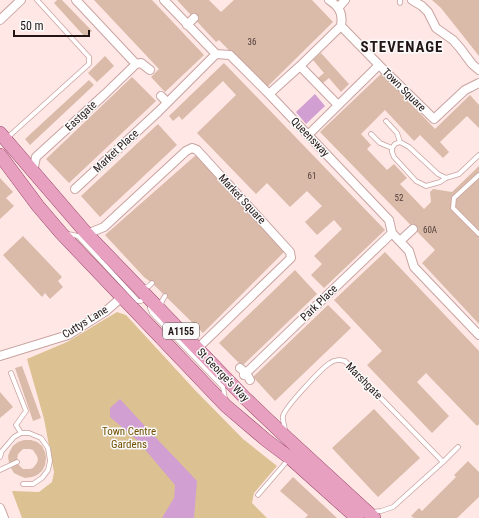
<svg xmlns="http://www.w3.org/2000/svg" width="479" height="518" font-family="'Roboto Condensed',sans-serif">
	<style>
		.green { fill: #dcc192 }
		.water { fill: #d19fd2 }
		.building { fill: #dabaa8 }
		.lines { fill: none; stroke-linecap: round; stroke-linejoin: round }
		.lane-casing { stroke: #c8a3a0; stroke-width: 5.5 }
		.street-casing { stroke: #c8a3a0; stroke-width: 10 }
		.primary-casing { stroke: #984668; stroke-width: 14 }
		.lane { stroke: #fff; stroke-width: 4 }
		.street { stroke: #fff; stroke-width: 8 }
		.primary { stroke: #e8a0c0; stroke-width: 13 }
		.labels { text-anchor: middle; dominant-baseline: central; stroke-width: 3; stroke-linejoin: round; paint-order: stroke }
		.number-label { font-size: 9px; fill: #503e39 }
		.shield { fill: #fafafa; stroke: #635a59; stroke-width: 1 }
		.shield-label { font-size: 10px; font-weight: bold; fill: #221514 }
		.street-label { font-size: 11px; fill: #221514; stroke: #fafafa }
		.park-label { font-size: 11px; fill: #725000; stroke: #fafafa }
		.district-label { font-size: 15px; font-weight: bold; letter-spacing: 1px; fill: #221514; stroke: #fafafa }
	</style>
	<rect width="100%" height="100%" fill="#ffe7e5"/>
	<path class="green" d="M117,312L126,315L194,389L243,439L277,466L254,493L252,503L267,518H22L12,491L39,492L52,482L54,472L44,419L27,359L67,342Z"/>
	<path class="water" d="M315,94L325,106L306,124L296,112Z
		M120,399C145,427 172,454 197,481L194,518H162L174,498L175,485L137,440L110,417V408Z"/>
	<path class="building" d="M57,0H62L92,31L85,37L54,3Z
		M94,0H152L204,55L165,92L151,77L159,69Z
		M177,0H209L221,12L234,0H312L333,22L266,88L219,40L216,42Z
		M432,0H479V56L441,8Z
		M321,53L349,84L341,92L329,78L323,83L318,78L324,73L313,60Z
		M105,56L114,66L97,82L88,73Z
		M224,63L385,230L324,288L311,275L322,264L314,256L342,229L334,220L317,235L305,222L322,206L307,191L290,207L267,183L256,194L197,133L236,95L223,81L182,120L179,116L173,121L169,116Z
		M382,73L435,129L470,95L479,105V128L467,116L440,142L449,152L443,158L420,135L414,141L385,110L361,134L371,145L367,149L387,170L394,164L407,178L400,184L424,209L431,202L430,192L433,189L452,192L479,166V324L422,263L435,250L320,132Z
		M132,77L156,101L69,183L46,159Z
		M89,80L94,85L30,145L25,139Z
		M158,124L177,145L100,217L81,196Z
		M196,155L285,251L203,333L152,283L144,277L105,235Z
		M0,178L13,192L6,198L14,206L0,219Z
		M23,236L62,277L58,281L63,287L50,299L45,293L42,297L3,255Z
		M385,252L479,351V424L477,426L426,373L417,382L449,416L432,433L367,365L382,351L334,300Z
		M295,270L317,294L242,366L219,343Z
		M328,305L351,328L275,401L253,377Z
		M22,366L41,418L33,421L15,368Z
		M0,392L13,407L0,418Z
		M374,409L420,458L378,497L332,448Z
		M24,440H31L37,442L42,446L45,452L46,458L45,465L42,471L37,475L32,477L25,478L20,476L14,473L11,468L18,464L23,469H30L33,468L37,463L38,459L37,456L33,450L30,449H23L18,454L17,461L9,463L8,456L10,451L13,446L18,442Z
		M468,461L479,472V497L457,518H414L411,516L419,508L422,511L456,477L454,475Z
		M293,477L337,518H305L308,515L280,491Z"/>
	<g class="lines">
		<g class="lane-casing">
			<path id="lane" d="M400,0V3
				M386,121L397,133L400,142
				M371,134L380,143L392,148
				M7,138L89,64V57L37,0
				M479,175L454,198L453,208L479,234
				M446,178L438,174L409,147L400,142L395,144L392,148V152L394,157L416,181L426,186L440,182L446,178L459,174L479,155
				M68,234L78,236L138,301H141L144,299
				M143,288L149,286L152,283
				M150,305V308L152,313L223,387L225,399
				M161,307L162,301L165,296
				M11,373L26,411L16,425L21,433
				M285,431C285,426 282,420 283,416C285,407 322,368 330,363C335,359 340,360 345,361L443,462L393,507L381,511L372,512
				M0,457L2,451L14,437L21,433H29L41,438L48,448L50,461L48,470L42,478L33,484H23
				M443,462L458,447
				M0,470L17,462
				M258,495L288,460"/>
		</g>
		<g class="street-casing">
			<path id="street" d="M164,0L216,54L230,55L269,94L389,220L392,233L409,251L414,267L479,335
				M329,0C340,7 343,14 341,26
				M412,0L422,6L428,12L436,28L453,40L460,48L472,64L479,70
				M338,8L345,0
				M0,20L21,0
				M187,25L194,18
				M341,26L379,65L434,119L465,90L479,83
				M136,64L141,63L150,70
				M300,66L338,105
				M269,94L300,66L341,26
				M161,96L167,102
				M308,135L379,65
				M33,172L36,157L105,94L136,64L76,0
				M75,189L158,112L216,54
				M87,234L104,227L186,151L192,148L197,150L290,252L291,258L198,348
				M400,241L413,229
				M0,356L68,335L106,311L122,297
				M240,368L246,373L250,380
				M244,375L392,233
				M0,508L4,518"/>
		</g>
		<g class="primary-casing">
			<path id="primary" d="M0,133L87,234L245,398L287,438L374,518
				M0,155L38,206L61,233L226,406L266,440L290,458L357,518"/>
		</g>
		<use href="#lane" class="lane"/>
		<use href="#street" class="street"/>
		<use href="#primary" class="primary"/>
	</g>
	<g class="labels">
		<g class="number-label">
			<text x="252" y="42">36</text>
			<text x="312" y="176">61</text>
			<text x="399" y="198">52</text>
			<text x="430" y="230">60A</text>
		</g>
		<rect class="shield" x="163" y="323" width="36" height="16" rx="3"/>
		<g class="shield-label">
			<text x="181" y="331">A1155</text>
		</g>
		<g class="street-label">
			<text transform="translate(404 90) rotate(45)">Town Square</text>
			<text transform="translate(81 116) rotate(-43)">Eastgate</text>
			<text transform="translate(310 137) rotate(46)">Queensway</text>
			<text transform="translate(116 151) rotate(-43)">Market Place</text>
			<text transform="translate(242 199) rotate(47)">Market Square</text>
			<text transform="translate(319 303) rotate(-44)">Park Place</text>
			<text transform="translate(85 322) rotate(-32)">Cuttys Lane</text>
			<text transform="translate(223 375) rotate(46)">St George's Way</text>
			<text transform="translate(364 381) rotate(45)">Marshgate</text>
		</g>
		<g class="park-label">
			<text x="129" y="431">Town Centre<tspan x="129" dy="13">Gardens</tspan></text>
		</g>
		<g class="district-label">
			<text x="402" y="47">STEVENAGE</text>
		</g>
	</g>
	<path d="M14 30v6h75v-6" fill="none" stroke="#221514" stroke-width="2"/>
	<text x="20" y="30" font-size="12" fill="#221514" stroke="#fafafa" stroke-width="3" paint-order="stroke">50 m</text>
</svg>
